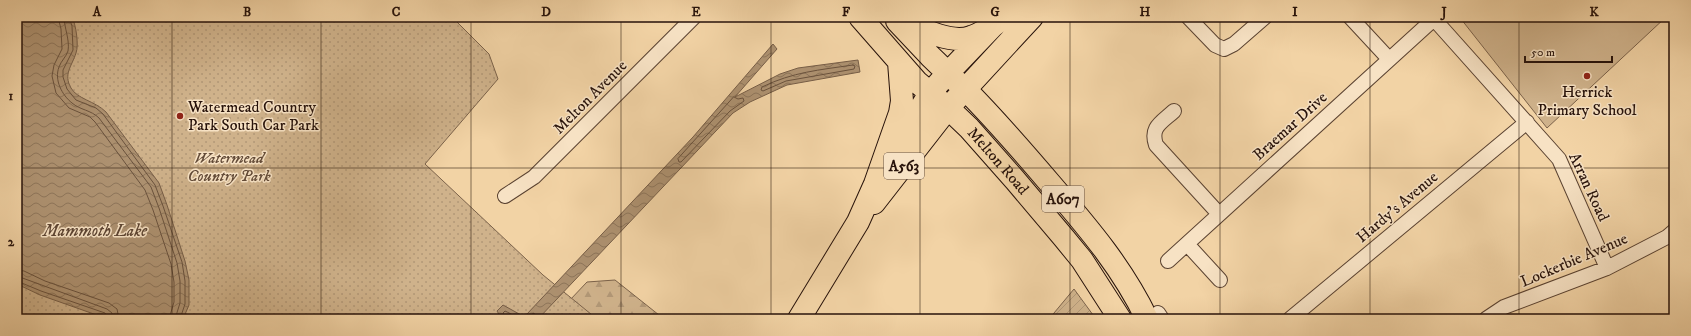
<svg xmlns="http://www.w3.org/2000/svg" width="1691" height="336" font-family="'IM FELL DW Pica',serif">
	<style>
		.grass { fill: #cfb28b; stroke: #7b624a }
		.forest { fill: url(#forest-firs); stroke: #7b624a }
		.park { fill: url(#park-dots); stroke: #7b624a }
		.garden { fill: url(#garden-furrows); stroke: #7b624a }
		.water { fill: url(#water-waves); stroke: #775e47 }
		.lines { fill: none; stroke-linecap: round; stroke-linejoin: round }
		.shore { stroke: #6a523d; stroke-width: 1 }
		.minor-casing { stroke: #5a4231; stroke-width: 16 }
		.primary-casing { stroke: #27120a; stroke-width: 24 }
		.trunk-casing { stroke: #27120a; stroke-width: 24 }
		.minor { stroke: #f7e2c4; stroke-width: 14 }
		.primary { stroke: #f2d3a5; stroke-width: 22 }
		.trunk { stroke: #f2d3a5; stroke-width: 22 }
		.grid { fill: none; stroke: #27120a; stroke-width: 1; stroke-opacity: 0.55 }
		.poi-dot { fill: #8f2418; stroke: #f7e2c4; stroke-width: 1.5 }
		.labels { text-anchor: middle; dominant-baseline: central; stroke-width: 3; stroke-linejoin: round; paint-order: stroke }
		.shield { fill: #f7e2c4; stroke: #655042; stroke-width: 1 }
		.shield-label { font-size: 15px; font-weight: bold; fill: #27120a }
		.poi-label { font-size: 16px; fill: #27120a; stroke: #f7e2c4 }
		.street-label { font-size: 16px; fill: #27120a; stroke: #f7e2c4 }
		.park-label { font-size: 16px; font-style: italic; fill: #624a37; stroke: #f7e2c4 }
		.water-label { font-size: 17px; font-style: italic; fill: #5d4533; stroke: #f7e2c4 }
		.neatline { fill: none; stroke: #27120a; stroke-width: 1.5 }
		.grid-label { font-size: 13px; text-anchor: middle; font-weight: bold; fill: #27120a }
	</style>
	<defs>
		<pattern id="forest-firs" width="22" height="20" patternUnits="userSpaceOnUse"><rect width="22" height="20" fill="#cfb28b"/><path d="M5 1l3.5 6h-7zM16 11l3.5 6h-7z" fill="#b29877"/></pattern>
		<pattern id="park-dots" width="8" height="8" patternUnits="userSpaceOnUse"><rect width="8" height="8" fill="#cfb28b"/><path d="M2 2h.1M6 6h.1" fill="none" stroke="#b29877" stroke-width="1.8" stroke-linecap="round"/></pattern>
		<pattern id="garden-furrows" width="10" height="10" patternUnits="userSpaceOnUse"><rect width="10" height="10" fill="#cfb28b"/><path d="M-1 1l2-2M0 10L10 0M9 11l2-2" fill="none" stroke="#b29877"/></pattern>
		<pattern id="water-waves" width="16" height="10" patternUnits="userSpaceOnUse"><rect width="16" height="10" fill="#ad9170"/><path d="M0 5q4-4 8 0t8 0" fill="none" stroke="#8d755a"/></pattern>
	</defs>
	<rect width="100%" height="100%" fill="#f2d3a5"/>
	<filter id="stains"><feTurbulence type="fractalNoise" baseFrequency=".005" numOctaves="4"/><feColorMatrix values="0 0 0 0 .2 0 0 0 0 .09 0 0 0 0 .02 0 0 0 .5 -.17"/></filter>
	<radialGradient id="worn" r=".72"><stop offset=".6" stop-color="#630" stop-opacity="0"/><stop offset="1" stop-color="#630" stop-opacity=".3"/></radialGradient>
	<path class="grass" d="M1463,17H1666L1547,128L1461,19Z"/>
	<path class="forest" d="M615,280L664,319H552L587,282Z"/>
	<path class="park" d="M17,17H452L489,54L498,79L425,164L543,275L597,319H17Z"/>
	<path class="garden" d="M1074,289L1096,319H1049Z"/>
	<path class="water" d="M17,17H72C76,25 79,45 76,53C72,66 63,74 71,88C77,99 95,101 106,112L159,183L167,205L185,261L189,280V305L183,319H108L40,295L17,284Z
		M773,44L777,49L735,97L780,74L798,68L858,60L860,72L787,85L750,102L733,113L538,319H502L497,311L503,305L521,315L527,314L693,137Z"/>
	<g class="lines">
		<path class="shore" d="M58,17L61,29L62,49L54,65L52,76L56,93L69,108L90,117L95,122L145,190L153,210L171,264L174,282V302L169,319
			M64,17C64,27 70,40 68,51C66,57 61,61 59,67C54,80 62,95 72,103C80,110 91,110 99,118L151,187L159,208L177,263L180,281V303L175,319
			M69,17L72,26L73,50L63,70V77L67,89L76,100L96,108L103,114L155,185L163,206L182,262L185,281V304L180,319
			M853,65L855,66L854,69L786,81L763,91L761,90L762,87C793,72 819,70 853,65Z
			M734,97L738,99L743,98L744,101L730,111L681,162H679L678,159Z
			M17,270L24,271L45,281L109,303L117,309L119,319
			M17,276L107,309L112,313L113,319
			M17,281L41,291L105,313L108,319
			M505,319L503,313L505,311C520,318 519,322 534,313L535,319"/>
		<g class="minor-casing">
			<path id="minor" d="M1188,17L1215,45L1224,49L1234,44L1265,17
				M1350,17L1389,59
				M1434,19L1559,159L1607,268
				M1174,111C1161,123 1150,127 1156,145L1219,214
				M505,196L534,177L694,17
				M1187,244L1220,280
				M1168,261L1436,17
				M1158,313L1162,319
				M1290,319L1527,122
				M1486,319L1504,307L1607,268L1667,237L1674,231"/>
		</g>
		<g class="primary-casing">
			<g id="primary">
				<path d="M965,89C997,121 1025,154 1054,188C1090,230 1123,269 1147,319"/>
				<path id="s1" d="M948,108L969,128L1015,180L1064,238L1082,260L1120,319"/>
			</g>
		</g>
		<g class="trunk-casing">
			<path id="trunk" d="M860,17L917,82L941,102
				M896,17C916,26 949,45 971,37C977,35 982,32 988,29
				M897,21L930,56L958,83
				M899,144L930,93L947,74L993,26L1004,17
				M874,203L948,108L1032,17
				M799,319L858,222L875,184L900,113L902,101L899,62"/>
		</g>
		<use href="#minor" class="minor"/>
		<use href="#primary" class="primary"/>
		<use href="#trunk" class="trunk"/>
	</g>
	<path class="grid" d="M172,17V319M321,17V319M471,17V319M621,17V319M771,17V319M920,17V319M1070,17V319M1220,17V319M1370,17V319M1519,17V319M17,168H1674"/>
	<g class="poi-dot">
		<circle cx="1587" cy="76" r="4"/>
		<circle cx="180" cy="116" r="4"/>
	</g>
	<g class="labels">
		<g class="shield">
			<rect x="884" y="153" width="40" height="26" rx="3"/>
			<rect x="1042" y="186" width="42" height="26" rx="3"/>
		</g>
		<g class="shield-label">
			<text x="904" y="166">A563</text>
			<text x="1063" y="199">A607</text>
		</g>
		<g class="poi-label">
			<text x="1587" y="92">Herrick<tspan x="1587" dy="18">Primary School</tspan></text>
			<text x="188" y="107" text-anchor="start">Watermead Country<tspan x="188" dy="18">Park South Car Park</tspan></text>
		</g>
		<g class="street-label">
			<text transform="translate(590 97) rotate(-45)">Melton Avenue</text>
			<text transform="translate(1290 126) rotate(-42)">Braemar Drive</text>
			<text stroke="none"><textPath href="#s1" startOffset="73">Melton Road</textPath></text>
			<text transform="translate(1589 187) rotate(65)">Arran Road</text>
			<text transform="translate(1397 207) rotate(-40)">Hardy's Avenue</text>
			<text transform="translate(1574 260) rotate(-23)">Lockerbie Avenue</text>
		</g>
		<g class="park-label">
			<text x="229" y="158">Watermead<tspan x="229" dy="18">Country Park</tspan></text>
		</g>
		<g class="water-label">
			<text x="95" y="231">Mammoth Lake</text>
		</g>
	</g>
	<rect width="1691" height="336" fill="none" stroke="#f2d3a5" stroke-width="44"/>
	<path d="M1525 56v6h87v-6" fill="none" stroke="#27120a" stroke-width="2"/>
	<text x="1531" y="56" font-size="12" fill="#27120a" stroke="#f7e2c4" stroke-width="3" paint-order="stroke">50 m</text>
	<rect x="22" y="22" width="1647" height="292" class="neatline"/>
	<g class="grid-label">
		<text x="97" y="16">A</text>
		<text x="247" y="16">B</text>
		<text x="396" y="16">C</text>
		<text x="546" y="16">D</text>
		<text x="696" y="16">E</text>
		<text x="846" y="16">F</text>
		<text x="995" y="16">G</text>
		<text x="1145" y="16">H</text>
		<text x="1295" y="16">I</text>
		<text x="1444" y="16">J</text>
		<text x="1594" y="16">K</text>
		<text x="11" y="100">1</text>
		<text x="11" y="246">2</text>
	</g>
	<rect width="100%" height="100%" filter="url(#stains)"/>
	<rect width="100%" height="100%" fill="url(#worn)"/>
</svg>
